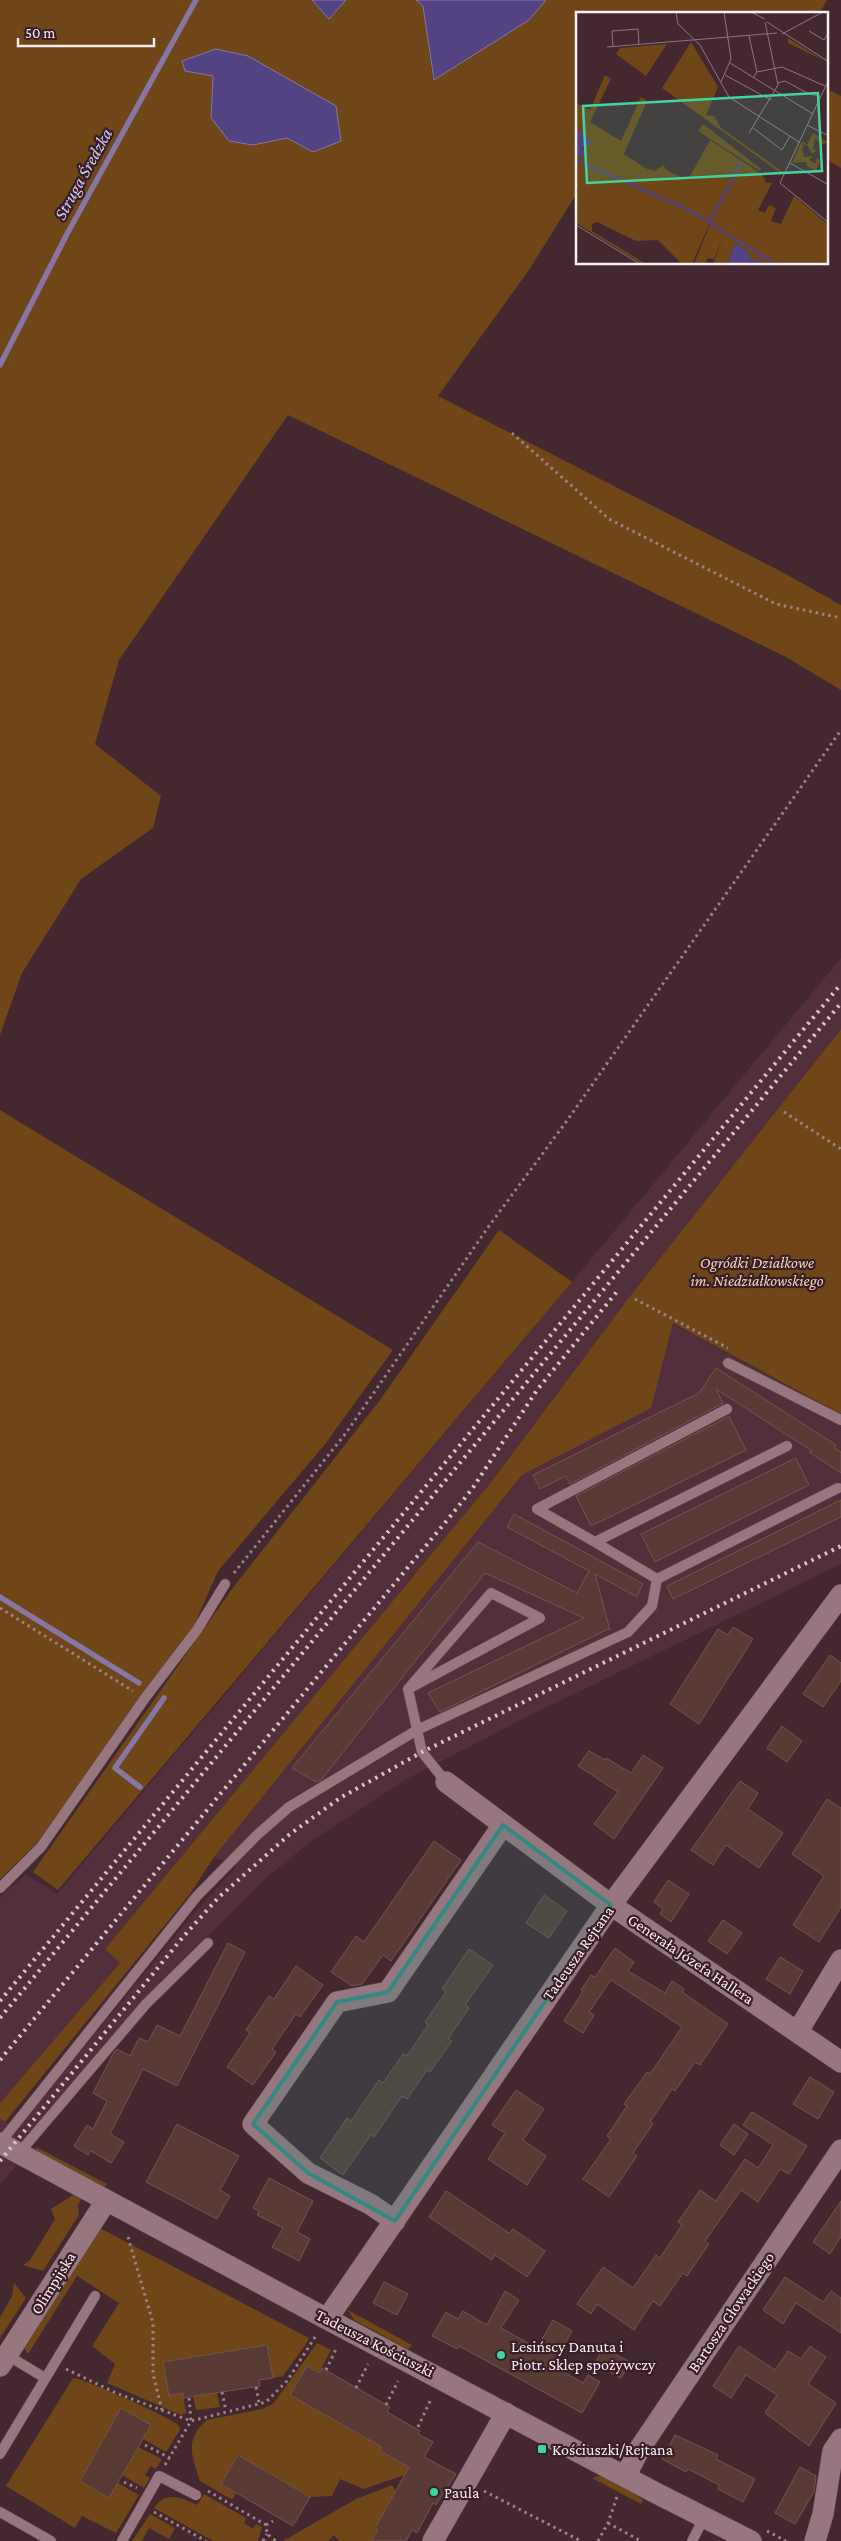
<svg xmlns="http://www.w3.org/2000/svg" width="841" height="2541" font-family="'Crimson Pro',serif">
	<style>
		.built { fill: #522f3b }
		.green { fill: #6e4617; fill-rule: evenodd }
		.water { fill: #534382; stroke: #8676a4 }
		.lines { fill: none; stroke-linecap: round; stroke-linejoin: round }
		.stream { stroke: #8676a4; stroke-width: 5.5 }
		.building { fill: #583b35; stroke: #73544e }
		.service-casing { stroke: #5c454c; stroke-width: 11 }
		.minor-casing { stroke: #5c454c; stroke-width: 22 }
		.path { stroke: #998389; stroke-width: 3; stroke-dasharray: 2.5 4; stroke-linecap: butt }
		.service { stroke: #96767f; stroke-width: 10 }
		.minor { stroke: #96767f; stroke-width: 21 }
		.rail { stroke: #d6c5ca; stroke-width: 4; stroke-dasharray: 2.5 5; stroke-linecap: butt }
		.marked { fill: #338882; fill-opacity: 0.2; stroke: #338882; stroke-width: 4; stroke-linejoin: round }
		.poi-dot { fill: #42d4a0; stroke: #381e27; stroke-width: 2 }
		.labels { text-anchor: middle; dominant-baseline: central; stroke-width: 4.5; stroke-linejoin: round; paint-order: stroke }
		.park-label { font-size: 16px; font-style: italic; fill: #f5d6b8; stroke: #381e27 }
		.street-label { font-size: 16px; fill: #fdeef2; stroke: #381e27 }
		.poi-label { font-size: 16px; fill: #fdeef2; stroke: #381e27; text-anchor: start }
		.water-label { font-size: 18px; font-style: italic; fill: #d2ccf2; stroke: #381e27 }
		.inset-river { fill: none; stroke: #534382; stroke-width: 2.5 }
		.inset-road { fill: none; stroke: #8d777e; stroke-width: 1 }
		.view { fill: #42d4a0; fill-opacity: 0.15; stroke: #42d4a0; stroke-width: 2.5 }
		.inset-edge { fill: none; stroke: #fdeef2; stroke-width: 2.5 }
	</style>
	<rect width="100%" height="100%" fill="#432830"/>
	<path class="built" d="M841,958V1029L627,1300L492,1481L105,1949L121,1963L0,2103V1897L26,1874L57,1894L572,1282Z
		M653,1313L841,1414V1564L533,1714L405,1780L313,1840L265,1879L212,1932L0,2185V2119L17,2129L194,1913L236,1867L214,1857Z"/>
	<path class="green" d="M0,0H312L329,19L346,0H416L423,6L433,79L529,20L546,0H827L819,14H577V193L529,270L438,396L784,573L841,605V690L786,657L288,415L119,660L95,744L161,796L153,828L81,879L22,973L0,1035ZM213,76L313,152L287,138L253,145L211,118Z
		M827,89L841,96V168L827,160Z
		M841,1029V1414L673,1323L651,1408L522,1475L214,1857L190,1894L5,2122L0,2119V2103L120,1963L105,1949L492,1481L627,1300Z
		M0,1110L393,1350L326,1443L218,1571L193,1628L36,1844L0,1879Z
		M499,1230L572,1282L58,1890L33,1872L232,1589L380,1400Z
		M36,2147L107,2184L104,2188L36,2152Z
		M75,2194L82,2197L78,2205L79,2215L43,2271L23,2265L30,2260L55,2219L51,2209Z
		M100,2228L309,2338L306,2344L283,2376L273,2378L267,2345L164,2362L169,2395L183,2393L186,2413L181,2415L107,2383L115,2364L92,2346L119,2303L77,2276L28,2354L24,2348Z
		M14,2283L26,2298L0,2338V2317L12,2296Z
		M348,2310L412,2345L408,2349L354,2320Z
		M317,2343L331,2350L319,2373L307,2366L290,2395L382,2447L380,2451L416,2471L364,2489L340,2479L332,2496L310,2497L238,2455L221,2484L236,2493L232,2500L200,2481C192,2457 184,2439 207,2420L262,2409L273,2404Z
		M73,2378C81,2377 169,2417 177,2424C179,2426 180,2428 180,2430L166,2452L143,2439L150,2425L121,2408L80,2481L109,2497L118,2483L139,2495L116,2533L82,2516L75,2528L6,2486Z
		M216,2388L220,2407L196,2410L192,2392Z
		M138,2447L162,2459L156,2469L151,2466L145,2475L150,2478L144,2488L122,2475Z
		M602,2475L612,2478L643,2500L641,2504L592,2478Z
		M392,2485L396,2491L375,2528L378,2530L371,2541H339L334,2535L328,2541H283L356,2499Z
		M204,2494L246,2518L244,2523L253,2529L256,2524L262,2527L258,2541H213L154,2508C165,2490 182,2498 197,2505Z
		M150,2514L175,2528L169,2539L149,2528L142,2541H132Z"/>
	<path class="water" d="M312,0H346L329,19Z
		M416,0H546L529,20L434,80L423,6Z
		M216,49L248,56L336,106L341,141L313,152L287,138L253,145L229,141L211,118L213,76L185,71L182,61Z"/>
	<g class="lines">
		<path class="stream" d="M0,365L67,234L196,0
			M0,1597L139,1683
			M140,1787L115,1768L164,1698"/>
	</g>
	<path class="building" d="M716,1368L836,1445L834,1448L841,1452V1473L809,1452L812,1451L716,1389L723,1403L570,1484L566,1476L540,1489L533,1475L699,1393Z
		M729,1416L746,1450L591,1526L576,1496Z
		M796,1458L809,1485L655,1562L641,1534Z
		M841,1500V1517L673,1599L667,1586Z
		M514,1514L643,1584L637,1597L595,1574L610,1630L608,1629L440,1712L428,1693L584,1618L485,1573L321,1780L316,1782L292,1768L478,1542L577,1593L589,1571L507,1527Z
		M733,1627L753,1639L699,1724L670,1704L718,1629L728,1635Z
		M830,1655L841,1663V1681L823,1707L803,1694Z
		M782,1726L802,1741L787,1762L767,1748Z
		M589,1751L605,1760L606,1758L631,1773L643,1755L663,1768L614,1839L594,1824L618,1792L578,1766Z
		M740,1781L758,1793L748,1809L783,1833L759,1868L726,1845L713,1865L691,1850Z
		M827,1799L841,1808V1907L819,1942L793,1925L824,1876L792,1854Z
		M434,1841L461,1860L391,1961L383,1955L362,1984L352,1986L331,1972L356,1936L364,1942Z
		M668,1880L689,1894L671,1922L660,1914L663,1909L654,1902Z
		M544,1895L567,1911L549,1938L526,1923Z
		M723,1920L742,1933L727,1954L708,1941Z
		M228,1943L245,1952L177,2086L143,2069L110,2134L124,2142L111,2163L91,2151L88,2155L74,2146L87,2125L93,2129L107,2101L93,2093L114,2052L117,2049L130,2056L139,2038L148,2042L157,2025L180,2036Z
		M615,1948L634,1962L628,1971L665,1993L672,1981L684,1989L682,1992L728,2024L700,2065L695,2062L675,2091L672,2089L650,2122L653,2124L633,2153L637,2156L609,2197L583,2179L611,2139L607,2136L627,2106L624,2104L647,2072L650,2074L682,2027L611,1980L589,2012L594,2015L583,2033L564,2021L583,1991L581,1990L591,1975L595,1977Z
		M469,1949L493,1965L465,2005L469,2008L448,2039L452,2041L430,2072L427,2070L407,2099L402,2096L374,2137L371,2135L343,2175L320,2158L347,2118L351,2121L379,2080L383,2083L403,2054L407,2056L428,2025L425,2022L446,1992L442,1989Z
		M780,1957L803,1971L790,1994L766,1979Z
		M296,1966L323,1985L300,2017L296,2014L272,2049L276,2052L253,2085L227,2067L250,2033L246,2030L269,1996L274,1999Z
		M810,2077L834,2092L818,2119L793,2104Z
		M516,2090L544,2109L523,2140L546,2156L527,2185L488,2159L505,2133L492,2125Z
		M752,2112L807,2146L789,2174L780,2169L758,2202L741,2190L705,2241L709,2244L687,2276L683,2273L660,2306L653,2301L634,2330L597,2304L591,2314L577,2304L603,2267L633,2288L656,2255L660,2258L682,2225L678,2222L700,2190L716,2201L745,2159L758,2168L773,2145L743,2125Z
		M177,2124L239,2156L220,2190L230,2196L217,2219L146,2182Z
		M734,2124L748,2134L734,2155L720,2145Z
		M269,2178L313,2201L297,2232L310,2239L299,2261L272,2247L283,2228L257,2215L259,2211L253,2208Z
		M446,2191L509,2233L513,2229L545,2251L527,2277L495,2255L492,2260L429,2217Z
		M841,2201V2237L830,2254L813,2242Z
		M785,2277L823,2302L831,2291L841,2298V2333L796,2303L783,2324L763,2310Z
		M384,2282L408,2294L397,2315L373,2303Z
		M505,2291L519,2300L501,2328L537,2348L553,2320L572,2331L553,2366L583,2383L588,2375L600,2382L582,2413L459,2346L457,2349L432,2336L446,2312L458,2319L463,2311L487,2325Z
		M267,2345L273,2378L259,2380L260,2386L183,2398V2393L169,2396L163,2362Z
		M739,2346L775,2370L788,2351L801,2359L810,2346L826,2357L808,2384L836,2403L809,2446L765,2413L777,2395L746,2375L731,2398L713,2386Z
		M603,2348L630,2362L621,2378L595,2364Z
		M307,2366L319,2373L322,2368L390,2407L387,2412L420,2431L418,2434L433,2442L424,2457L456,2474L436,2505L433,2503L417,2533L412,2530L406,2541H371L378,2530L375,2528L409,2467L380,2451L382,2447L290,2395Z
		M121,2408L151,2425L109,2498L80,2481Z
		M675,2435L718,2455L716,2459L755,2479L743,2502L718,2489L719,2485L688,2469L686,2472L662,2459Z
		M238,2455L310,2497L293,2526L221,2484Z
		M800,2467L816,2476L814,2492L795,2524L775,2513Z"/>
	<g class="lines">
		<g class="service-casing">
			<path id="service" d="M728,1363L841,1420
				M595,1542L537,1509L727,1409
				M657,1579L595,1542L787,1446
				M408,1689L491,1593L540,1618L408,1689L422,1752L446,1782
				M0,1888L41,1847L145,1698L197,1630L225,1584
				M0,2143L197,1896L257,1835L289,1807L417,1730L628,1632L652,1606L657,1579L838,1488
				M19,2153L146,2004L208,1943
				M7,2355L45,2378
				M0,2454L95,2296
				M0,2512L51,2541
				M122,2541L159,2476L196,2495
				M692,2541L704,2518"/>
		</g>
		<g class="minor-casing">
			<path id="minor" d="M446,1782L611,1905L841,2062
				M798,2031L841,1960
				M0,2143L327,2319L654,2492L751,2541
				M395,2221L370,2204L308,2173L253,2124L337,2002L388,1992L503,1825
				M327,2319L611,1905L841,1595
				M0,2366L106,2201
				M625,2477L640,2448L841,2150
				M433,2541L506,2413
				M815,2541L823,2514L833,2451L841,2439"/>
		</g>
		<path class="path" d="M512,433L609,519L776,604L841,618
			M784,1112L841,1149
			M635,1299L728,1348
			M234,1573L346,1433L489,1226L566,1122L841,730
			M0,1608L133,1691
			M128,2237L153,2323V2374L162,2410
			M66,2369L116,2393L191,2421L189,2398
			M326,2370L337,2347
			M256,2387L259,2403
			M356,2388L368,2364
			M222,2392L226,2411
			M386,2405L398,2381
			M418,2427L431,2399
			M145,2445L170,2458
			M165,2465L191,2421L266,2402L287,2381L317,2334
			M124,2482L137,2488
			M208,2491L266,2525L267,2534L276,2541
			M484,2491L581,2541
			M154,2512L206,2541
			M608,2523L641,2541
			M266,2525L273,2521
			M767,2531L786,2541
			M263,2541L267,2534
			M598,2541L608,2523L618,2494"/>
		<use href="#service" class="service"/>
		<use href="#minor" class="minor"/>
		<path class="rail" d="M0,2001L841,984
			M0,2018L841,1003
			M0,2060L453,1513L472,1489L537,1390L619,1289
			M0,2161L183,1937L218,1898L290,1834L340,1798L422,1752L841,1546"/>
	</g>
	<path class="marked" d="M503,1825L611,1905L395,2221L308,2173L253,2124L337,2002L388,1992Z"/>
	<g class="poi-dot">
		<circle cx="501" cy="2355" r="5"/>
		<rect x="537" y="2444" width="10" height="10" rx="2.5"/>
		<circle cx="434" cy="2492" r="5"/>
	</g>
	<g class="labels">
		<g class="park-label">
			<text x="757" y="1262">Ogródki Działkowe<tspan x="757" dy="18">im. Niedziałkowskiego</tspan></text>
		</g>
		<g class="street-label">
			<text transform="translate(578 1953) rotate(-55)">Tadeusza Rejtana</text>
			<text transform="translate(691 1959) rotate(34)">Generała Józefa Hallera</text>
			<text transform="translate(53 2283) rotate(-58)">Olimpijska</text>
			<text transform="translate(731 2312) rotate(-56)">Bartosza Głowackiego</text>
			<text transform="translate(375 2343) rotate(27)">Tadeusza Kościuszki</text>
		</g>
		<g class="poi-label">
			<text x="511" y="2346">Lesińscy Danuta i<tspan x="511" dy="18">Piotr. Sklep spożywczy</tspan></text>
			<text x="552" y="2449">Kościuszki/Rejtana</text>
			<text x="444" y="2492">Paula</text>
		</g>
		<g class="water-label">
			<text transform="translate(83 174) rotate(-61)">Struga Średzka</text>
		</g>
	</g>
	<g transform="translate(576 12)">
		<rect width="252" height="252" fill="#432830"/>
		<path d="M212,26L249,49L212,31ZM115,30L142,75L130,103L138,104L145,116L207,160L206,162L86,76ZM91,32L70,64L40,42L44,36ZM29,63L35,67L14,110L45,129L65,85L71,89L48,142L71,157L79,159L87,153L92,159L112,168L134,128L181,159L190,168L188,170L196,171L182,198L189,201L193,193L200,196L195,209L205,212L218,184L252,212V252H184L185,249L176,248L168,236L159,232L151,252H137L147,226L138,247L132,246L129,252H118L141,195L116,252H106L82,228L60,229L21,210L16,212V219L70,252H66L0,211V144L2,145L10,132L16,131L0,115V91L14,98ZM127,112L185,157L184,159L122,119ZM237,121L252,130L245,133L239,126L237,137L241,138L236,142L232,134L226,131L229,135H226L228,145L237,144L233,148L239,152L241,146L244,148L240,159L230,153L231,150L216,151L226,129L231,133Z" fill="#6e4617"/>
		<path d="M0,115L16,131L6,136L11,141L7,145L0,144ZM159,232L168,236L176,248L185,247L184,252H151Z" fill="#534382"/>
		<path class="inset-river" d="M0,148L115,199L199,252M134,209L166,150"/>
		<path class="inset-road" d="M100,0L102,12L124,33L153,85L223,130M175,0L189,7M191,10L253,50M233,19L248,28L253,20M206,22L247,0M173,24L181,60M31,35L201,21M37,35L36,19L62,17L63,33M154,51L237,102M149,63L195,88M177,66L181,60L206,55L249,74M253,67L204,171L253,211M145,70L155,47L148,0M202,71L209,69L233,82L244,84M231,113L253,124M177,116L206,138L214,124M173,121L202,73L189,10M214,151L253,173M0,213L64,252"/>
		<path class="view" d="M242,81L246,159L11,171L7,94Z"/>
		<rect width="252" height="252" class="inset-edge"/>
	</g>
	<path d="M18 38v8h136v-8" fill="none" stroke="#fdeef2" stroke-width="2.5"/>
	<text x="25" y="38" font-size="15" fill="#fdeef2" stroke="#381e27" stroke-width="4" paint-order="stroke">50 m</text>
</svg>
